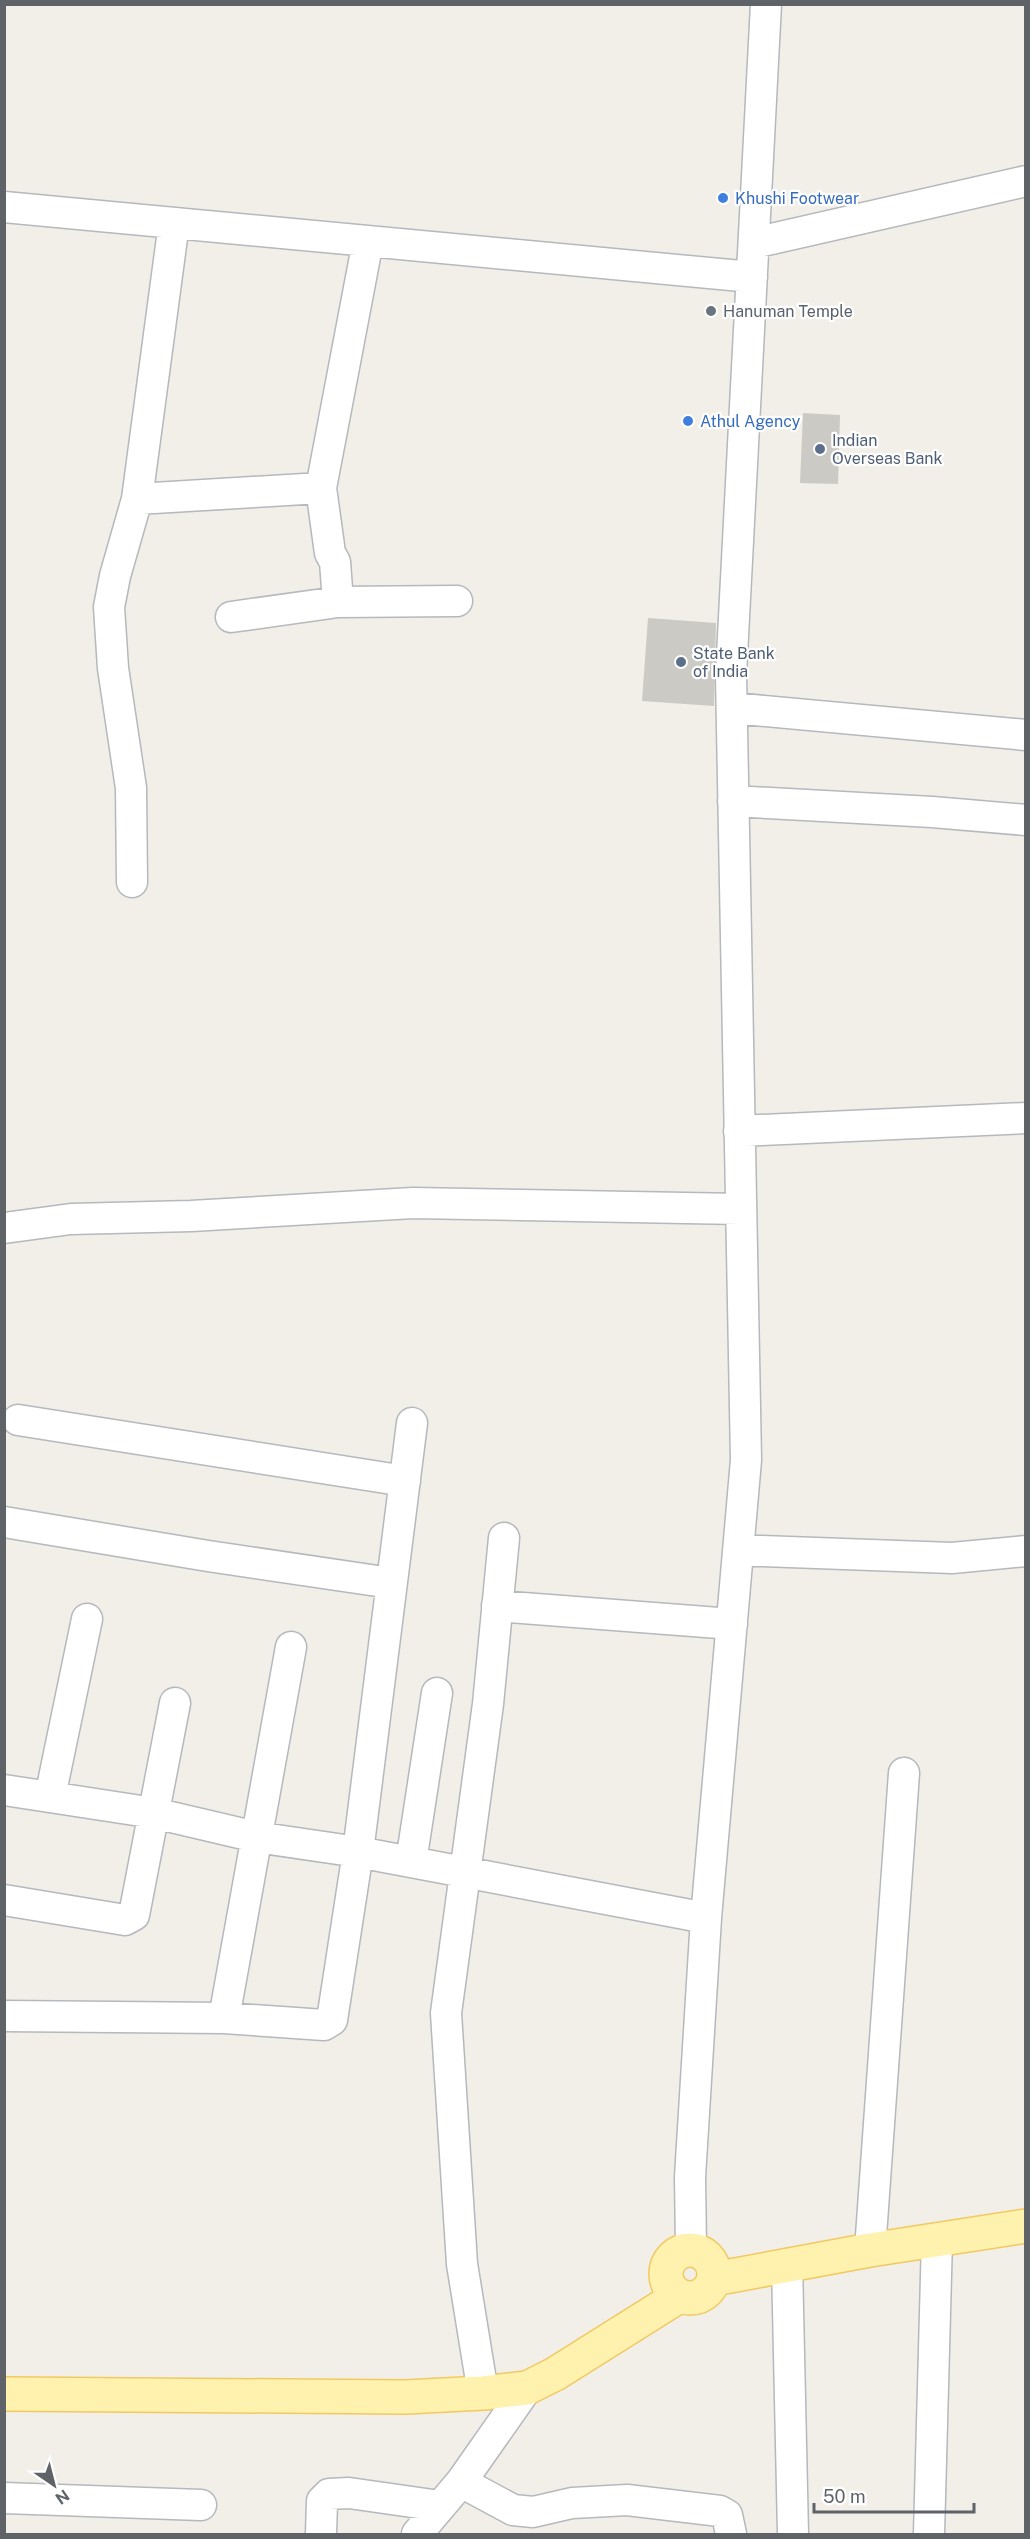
<svg xmlns="http://www.w3.org/2000/svg" width="1030" height="2539" font-family="'Public Sans',sans-serif">
	<style>
		.building { fill: #cccac5 }
		.lines { fill: none; stroke-linecap: round; stroke-linejoin: round }
		.minor-casing { stroke: #b5b8bc; stroke-width: 33 }
		.major-casing { stroke: #f2c960; stroke-width: 36 }
		.minor { stroke: #fff; stroke-width: 30 }
		.major { stroke: #fff2af; stroke-width: 33 }
		.shop-dot { fill: #3f7fe0; stroke: #fff; stroke-width: 2 }
		.worship-dot { fill: #6b7280; stroke: #fff; stroke-width: 2 }
		.service-dot { fill: #5c6f8a; stroke: #fff; stroke-width: 2 }
		.labels { text-anchor: middle; dominant-baseline: central; stroke-width: 4.5; stroke-linejoin: round; paint-order: stroke }
		.shop-label { font-size: 16px; fill: #366cbe; stroke: #fff; text-anchor: start }
		.worship-label { font-size: 16px; fill: #5b616d; stroke: #fff; text-anchor: start }
		.service-label { font-size: 16px; fill: #4e5e75; stroke: #fff; text-anchor: start }
	</style>
	<rect width="100%" height="100%" fill="#f1efe8"/>
	<path class="building" d="M803,413L840,415L838,484L800,483Z
		M648,618L716,623L714,706L642,701Z"/>
	<g class="lines">
		<g class="minor-casing">
			<path id="minor" d="M4,207L752,277
				M754,243L1026,181
				M137,499L321,488
				M338,602L335,562L330,553L321,488L368,241
				M231,617L338,602L457,601
				M732,708L1026,735
				M733,801L932,812L1026,820
				M132,882L131,788L113,668L109,607L115,576L137,499L174,223
				M739,1131L1026,1118
				M4,1228L71,1219L191,1216L413,1203L740,1209
				M18,1420L405,1481
				M4,1522L208,1556L391,1583
				M738,1550L952,1558L1026,1551
				M497,1606L732,1624
				M4,1790L154,1813L256,1837L358,1852L706,1918
				M50,1797L87,1619
				M411,1862L437,1693
				M4,1900L125,1920L134,1915L175,1703
				M4,2016L224,2018L324,2025L332,2020L358,1852L412,1423
				M224,2018L291,1647
				M691,2249L690,2177L706,1918L746,1460L731,675L766,4
				M870,2250L904,1773
				M787,2264L793,2534
				M483,2393L462,2264L446,2013L488,1704L504,1538
				M461,2482L513,2510L533,2512L572,2503L627,2500L720,2511L727,2515L731,2534
				M4,2498L201,2505
				M321,2534L322,2501L329,2494L349,2493L440,2506
				M417,2534L461,2482L527,2388
				M929,2534L937,2239"/>
		</g>
		<g class="major-casing">
			<path id="major" d="M666 2274a24 24 0 1 1 48 0a24 24 0 1 1-48 0Z
				M714,2279L870,2250L1026,2226
				M4,2394L406,2397L483,2393L527,2388L555,2374L679,2296"/>
		</g>
		<use href="#minor" class="minor"/>
		<use href="#major" class="major"/>
	</g>
	<g class="shop-dot">
		<circle cx="723" cy="198" r="6"/>
		<circle cx="688" cy="421" r="6"/>
	</g>
	<circle class="worship-dot" cx="711" cy="311" r="6"/>
	<g class="service-dot">
		<circle cx="820" cy="449" r="6"/>
		<circle cx="681" cy="662" r="6"/>
	</g>
	<g class="labels">
		<g class="shop-label">
			<text x="735" y="198">Khushi Footwear</text>
			<text x="700" y="421">Athul Agency</text>
		</g>
		<g class="worship-label">
			<text x="723" y="311">Hanuman Temple</text>
		</g>
		<g class="service-label">
			<text x="832" y="440">Indian<tspan x="832" dy="18">Overseas Bank</tspan></text>
			<text x="693" y="653">State Bank<tspan x="693" dy="18">of India</tspan></text>
		</g>
	</g>
	<rect width="1030" height="2539" fill="none" stroke="#5f6368" stroke-width="12"/>
	<g transform="translate(54 2485) rotate(145)" stroke="#ffffff" stroke-width="4.5" paint-order="stroke">
	<path d="M0-4.5L10 22L0 15L-10 22Z" fill="#5f6368"/>
	<text y="-9" font-size="16" font-weight="bold" text-anchor="middle" fill="#5f6368">N</text>
	</g>
	<path d="M814 2503v9h160v-9" fill="none" stroke="#5f6368" stroke-width="3"/>
	<text x="823" y="2503" font-size="18" fill="#5f6368" stroke="#ffffff" stroke-width="4.5" paint-order="stroke">50 m</text>
</svg>
